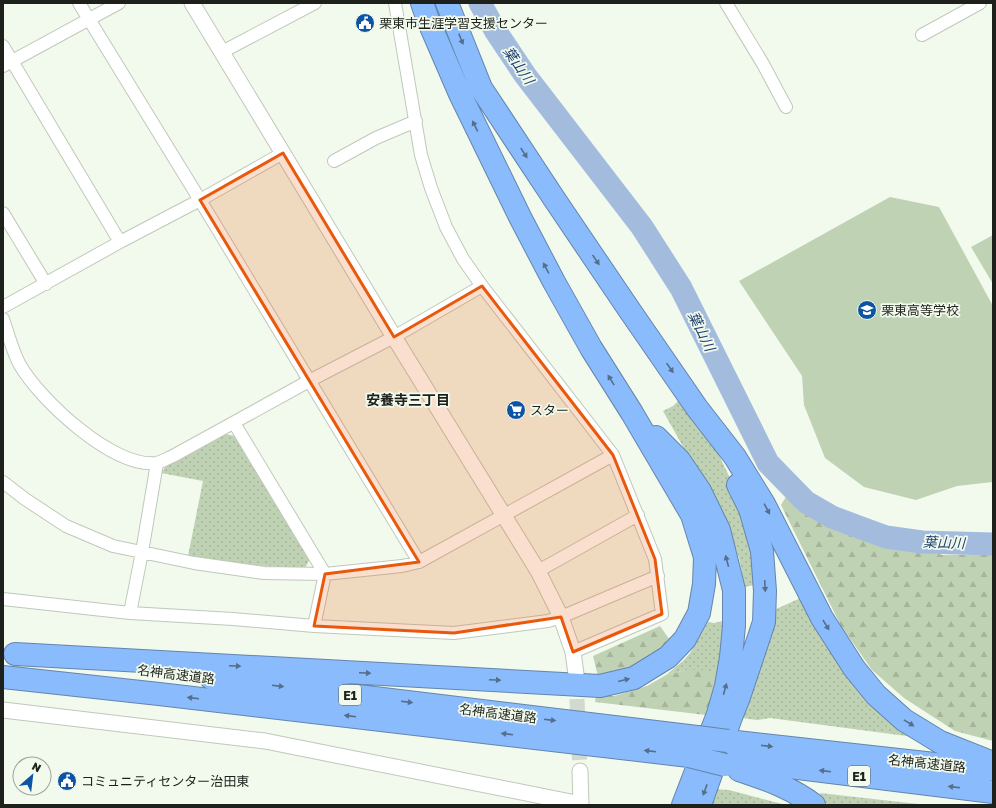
<svg xmlns="http://www.w3.org/2000/svg" width="996" height="808" font-family="'Golos Text','Noto Sans JP',sans-serif">
	<style>
		.grass { fill: url(#grass-dots) }
		.forest { fill: url(#forest-firs) }
		.pitch { fill: #c0d2b4 }
		.lines { fill: none; stroke-linecap: round; stroke-linejoin: round }
		.river { stroke: #a3bcde; stroke-width: 23 }
		.tertiary-tunnel { stroke: #d2d9ce; stroke-width: 15; stroke-dasharray: 15 8; stroke-linecap: butt }
		.minor-casing { stroke: #c0c8bb; stroke-width: 14 }
		.tertiary-casing { stroke: #c0c8bb; stroke-width: 17 }
		.motorway-casing { stroke: #6485ad; stroke-width: 24 }
		.minor { stroke: #fff; stroke-width: 12 }
		.tertiary { stroke: #fff; stroke-width: 15 }
		.motorway { stroke: #8abbfc; stroke-width: 22 }
		.motorway-bridge-casing { stroke: #6485ad; stroke-width: 24; stroke-linecap: butt }
		.motorway-bridge { stroke: #8abbfc; stroke-width: 22 }
		.oneway { fill: #546e8c }
		.marked { fill: #e8590c; fill-opacity: 0.2; stroke: #e8590c; stroke-width: 3; stroke-linejoin: round }
		.labels { text-anchor: middle; dominant-baseline: central; stroke-width: 3.5; stroke-linejoin: round; paint-order: stroke }
		.shield { fill: #f2faed; stroke: #5d615a; stroke-width: 1 }
		.shield-label { font-size: 12px; font-weight: bold; fill: #1d201b }
		.poi-label { font-size: 13px; fill: #1d201b; stroke: #f2faed; text-anchor: start }
		.street-label { font-size: 13px; fill: #1d201b; stroke: #f2faed }
		.water-label { font-size: 14px; font-style: italic; fill: #1f416e; stroke: #f2faed }
		.neighbourhood-label { font-size: 14px; font-weight: bold; fill: #1d201b; stroke: #f2faed }
	</style>
	<defs>
		<pattern id="grass-dots" width="8" height="8" patternUnits="userSpaceOnUse"><rect width="8" height="8" fill="#c0d2b4"/><path d="M2 2h.1M6 6h.1" fill="none" stroke="#a5b49a" stroke-width="1.8" stroke-linecap="round"/></pattern>
		<pattern id="forest-firs" width="22" height="20" patternUnits="userSpaceOnUse"><rect width="22" height="20" fill="#c0d2b4"/><path d="M5 1l3.5 6h-7zM16 11l3.5 6h-7z" fill="#a5b49a"/></pattern>
	</defs>
	<rect width="100%" height="100%" fill="#f2faed"/>
	<path class="grass" d="M681,398L715,447L744,507L758,584L745,587L739,558L728,527L663,411L673,406Z
		M225,434L235,436L310,559L305,568C265,567 227,563 188,556L203,481L161,473L167,465Z
		M805,596L914,737L770,718L757,720L742,718L774,610Z
		M731,619L723,678L686,670L666,675L684,660L690,653L708,622L714,623Z
		M713,789L729,790L786,805H706Z
		M820,793L927,805H829L821,800Z"/>
	<path class="forest" d="M787,495L828,520L879,541L943,555L993,554V741L955,731L904,698L872,670L841,626L781,505Z
		M660,626L672,643L645,664L598,677L593,656Z
		M686,670C699,670 713,669 723,678L706,715L595,702L596,695L614,696L647,686L666,675Z"/>
	<path class="pitch" d="M890,197L939,207L993,306V482L957,486L916,500L864,487L825,458L804,405L802,376L739,281Z
		M993,235V284L971,247Z"/>
	<g class="lines">
		<path class="river" d="M480,3L495,30L525,75L642,227L681,288L768,463L806,502L832,517L856,526L886,537L922,542L993,544"/>
		<path class="tertiary-tunnel" d="M576,676L580,771"/>
		<g class="minor-casing">
			<path id="minor" d="M79,3L200,200L419,562
				M395,3L421,155L431,188L446,227L463,259L482,286L613,455L655,559L662,614L573,652
				M726,3L763,64L786,107
				M922,35L980,3
				M3,46L120,242
				M222,52L315,3
				M3,66L119,3
				M334,161L376,138L416,121
				M3,213L46,284
				M3,307L120,242L200,200L283,153
				M3,319C8,333 13,353 20,365C40,400 113,468 156,463C162,462 168,458 173,456L309,381L394,337L482,286
				M234,423L325,574L314,626
				M3,482L25,499L66,526L113,546L194,563L264,573L325,574L402,566L419,562L613,455
				M538,571L638,515
				M3,599L130,613L233,619L314,626L454,633L548,621L561,617L658,576
				M130,613L142,552L157,463"/>
		</g>
		<g class="tertiary-casing">
			<path id="tertiary" d="M192,3L394,337L538,571L561,617L573,652L576,674
				M3,710L265,741L581,804
				M580,771L581,805"/>
		</g>
		<g class="motorway-casing">
			<path id="motorway" d="M447,3L481,88L555,200L628,308L697,408L735,457L764,504L822,618L854,668L876,695L904,720L940,742L993,763
				M656,437L679,460L700,491L719,530L734,590V626L731,657L726,686L718,714L683,805
				M15,654L600,686L634,678L668,657L685,639L699,613L704,584L705,557L692,515L632,413L591,348L554,282L520,217L460,94L428,20L422,3
				M3,677L159,694L689,756
				M211,678L697,737
				M728,741L989,770
				M725,759L993,792
				M739,770C766,779 792,788 814,805
				M700,805L730,720L739,697L764,622L765,591L762,551L750,509L738,485"/>
		</g>
		<use href="#minor" class="minor"/>
		<use href="#tertiary" class="tertiary"/>
		<use href="#motorway" class="motorway"/>
		<g class="motorway-bridge-casing">
			<path id="motorway-bridge" d="M697,737L728,741
				M689,756L725,765"/>
		</g>
		<use href="#motorway-bridge" class="motorway-bridge"/>
	</g>
	<defs><path id="oneway-solid" d="M-6-.8H1V-3.2L6.5 0L1 3.2V.8H-6Z"/></defs>
	<g class="oneway">
		<use href="#oneway-solid" transform="translate(461 39) rotate(68)"/>
		<use href="#oneway-solid" transform="translate(475 126) rotate(-116)"/>
		<use href="#oneway-solid" transform="translate(524 153) rotate(57)"/>
		<use href="#oneway-solid" transform="translate(596 260) rotate(56)"/>
		<use href="#oneway-solid" transform="translate(546 268) rotate(-118)"/>
		<use href="#oneway-solid" transform="translate(670 368) rotate(55)"/>
		<use href="#oneway-solid" transform="translate(611 380) rotate(-122)"/>
		<use href="#oneway-solid" transform="translate(767 509) rotate(62)"/>
		<use href="#oneway-solid" transform="translate(727 561) rotate(-105)"/>
		<use href="#oneway-solid" transform="translate(765 586) rotate(87)"/>
		<use href="#oneway-solid" transform="translate(826 625) rotate(59)"/>
		<use href="#oneway-solid" transform="translate(235 666) rotate(3)"/>
		<use href="#oneway-solid" transform="translate(365 673) rotate(3)"/>
		<use href="#oneway-solid" transform="translate(495 680) rotate(3)"/>
		<use href="#oneway-solid" transform="translate(624 680) rotate(-14)"/>
		<use href="#oneway-solid" transform="translate(278 686) rotate(7)"/>
		<use href="#oneway-solid" transform="translate(725 689) rotate(-75)"/>
		<use href="#oneway-solid" transform="translate(193 698) rotate(-173)"/>
		<use href="#oneway-solid" transform="translate(407 702) rotate(7)"/>
		<use href="#oneway-solid" transform="translate(350 716) rotate(-173)"/>
		<use href="#oneway-solid" transform="translate(550 720) rotate(7)"/>
		<use href="#oneway-solid" transform="translate(909 723) rotate(32)"/>
		<use href="#oneway-solid" transform="translate(507 734) rotate(-173)"/>
		<use href="#oneway-solid" transform="translate(767 746) rotate(6)"/>
		<use href="#oneway-solid" transform="translate(650 751) rotate(-173)"/>
		<use href="#oneway-solid" transform="translate(825 771) rotate(-173)"/>
		<use href="#oneway-solid" transform="translate(954 787) rotate(-173)"/>
		<use href="#oneway-solid" transform="translate(705 790) rotate(110)"/>
	</g>
	<path class="marked" d="M283,153L394,337L482,286L613,455L655,559L662,614L573,652L561,617L454,633L314,626L325,574L419,562L200,200Z"/>
	<defs>
		<g id="civic-disc" transform="scale(1)"><circle r="9.5" fill="#0d55a4" stroke="#f2faed"/><path d="M-.6-6.5H3V-4.5H.6V-3L4-1V1h2V6H-6V1h2V-1L-.6-3ZM-1.2 2.5V6h2.4V2.5Z" fill="#fff"/></g>
		<g id="school-disc" transform="scale(1)"><circle r="9.5" fill="#0d55a4" stroke="#f2faed"/><path d="M0-5L7-2L0 1L-7-2ZM-4 1L0 2.5L4 1V4Q0 6-4 4Z" fill="#fff"/></g>
		<g id="supermarket-disc" transform="scale(1)"><circle r="9.5" fill="#0d55a4" stroke="#f2faed"/><path d="M-6-5.5h2.5l.6 2H6L4.5 2H-2.5L-4.4-4H-6ZM-1.5 3.2a1.3 1.3 0 1 0 .1 0ZM3 3.2a1.3 1.3 0 1 0 .1 0Z" fill="#fff"/></g>
	</defs>
	<g fill-rule="evenodd">
		<use href="#civic-disc" x="365" y="23"/>
		<use href="#school-disc" x="867" y="310"/>
		<use href="#supermarket-disc" x="516" y="410"/>
		<use href="#civic-disc" x="67" y="781"/>
	</g>
	<g class="labels">
		<g class="shield">
			<rect x="339" y="685" width="22" height="20" rx="3"/>
			<rect x="848" y="766" width="22" height="20" rx="3"/>
		</g>
		<g class="shield-label">
			<text x="350" y="695">E1</text>
			<text x="859" y="776">E1</text>
		</g>
		<g class="poi-label">
			<text x="379" y="23">栗東市生涯学習支援センター</text>
			<text x="881" y="310">栗東高等学校</text>
			<text x="530" y="410">スター</text>
			<text x="81" y="781">コミュニティセンター治田東</text>
		</g>
		<g class="street-label">
			<text transform="translate(176 674) rotate(7)">名神高速道路</text>
			<text transform="translate(498 713) rotate(7)">名神高速道路</text>
			<text transform="translate(927 763) rotate(6)">名神高速道路</text>
		</g>
		<g class="water-label">
			<text transform="translate(519 65) rotate(55)">葉山川</text>
			<text transform="translate(702 331) rotate(64)">葉山川</text>
			<text transform="translate(944 542) rotate(2)">葉山川</text>
		</g>
		<g class="neighbourhood-label">
			<text x="408" y="399">安養寺三丁目</text>
		</g>
	</g>
	<rect width="996" height="808" fill="none" stroke="#1d201b" stroke-width="8"/>
	<g transform="translate(32 776) rotate(28)"><circle r="19" fill="#f2faed" stroke="#9da399"/>
	<path d="M0-3L7 15L0 10L-7 15Z" fill="#0d55a4"/>
	<text y="-6" font-size="11" font-weight="bold" text-anchor="middle" fill="#1d201b">N</text>
	</g>
</svg>
